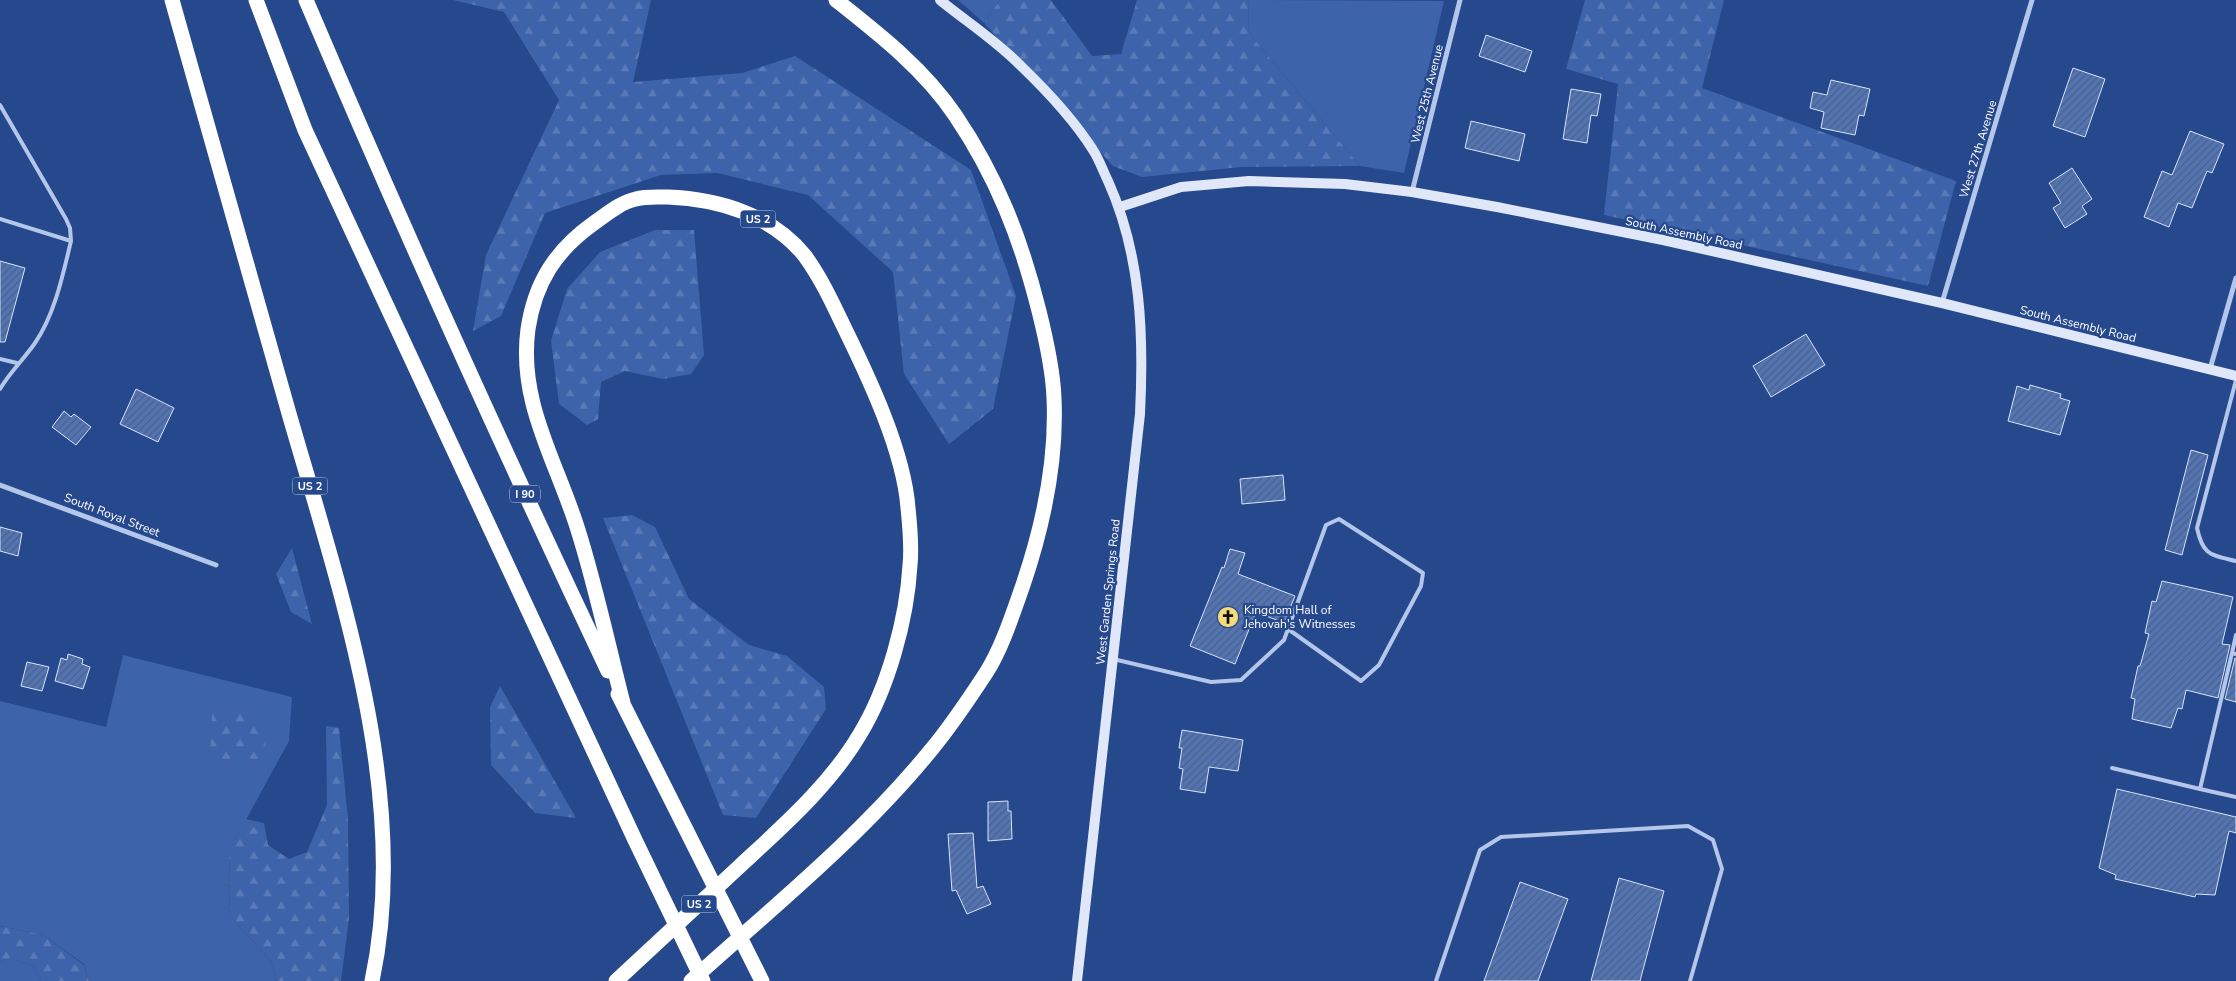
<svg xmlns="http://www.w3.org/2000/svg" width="2236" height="981" font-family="'Nunito Sans',sans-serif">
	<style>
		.green { fill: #3d63aa }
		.forest { fill: url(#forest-firs) }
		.building { fill: url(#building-hatch); stroke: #d8e3f8 }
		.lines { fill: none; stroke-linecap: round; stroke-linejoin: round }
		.lane { stroke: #b4c7ea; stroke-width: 4 }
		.street { stroke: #b4c7ea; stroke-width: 5 }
		.secondary { stroke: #dfe7f8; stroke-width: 10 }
		.highway { stroke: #fff; stroke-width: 15 }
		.labels { text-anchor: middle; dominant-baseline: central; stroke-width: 4.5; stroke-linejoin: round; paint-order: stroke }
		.shield { fill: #26488c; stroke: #bec8dc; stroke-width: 1 }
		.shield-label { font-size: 11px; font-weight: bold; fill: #fff }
		.street-label { font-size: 12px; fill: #fff; stroke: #26488c }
		.poi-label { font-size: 12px; fill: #fff; stroke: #26488c; text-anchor: start }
	</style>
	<defs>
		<pattern id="forest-firs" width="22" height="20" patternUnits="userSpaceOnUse" patternTransform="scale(1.25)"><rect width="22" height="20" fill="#3d63aa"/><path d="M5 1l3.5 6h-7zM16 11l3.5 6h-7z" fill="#5a7ab7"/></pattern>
		<pattern id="building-hatch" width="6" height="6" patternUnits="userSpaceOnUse" patternTransform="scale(1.25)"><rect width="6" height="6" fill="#5274b4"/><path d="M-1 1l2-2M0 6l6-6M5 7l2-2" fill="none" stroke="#4f6080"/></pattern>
	</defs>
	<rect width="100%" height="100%" fill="#26488c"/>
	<path class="green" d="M958,0H1000L984,23Z
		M1248,0L1444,1L1404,173L1360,166L1249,33Z
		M123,655L292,697L289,741L229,851L230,916L271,961L277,981H89L84,964L43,935L0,926V701L106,727Z
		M9,958L34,966L41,981H0V961Z"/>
	<path class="forest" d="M453,0H651L633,82L742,73L795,56L971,170L1016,296L993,409L949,444L904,374L893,272L808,195L717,173L661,175L545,213L501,316L473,331L486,255L559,100L504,12Z
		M1000,0H1051L1092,56L1121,54L1137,0H1248L1249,33L1360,166L1241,167L1142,177L1113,166L984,23Z
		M1585,0H1724L1702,88L1956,181L1928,286L1604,215L1618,84L1566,69Z
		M655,230H694L704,355L691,374L663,379L625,371L601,382L598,419L587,425L559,404L551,341L567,289L600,252Z
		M632,515L655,527L689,599L749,645L787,656L824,687L826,709L756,818L723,815L603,518Z
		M292,548L312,624L291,612L276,574Z
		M500,686L576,818L535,813L491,765L490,707Z
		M251,712L267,735L263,760L223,768L210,755L212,713Z
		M326,726L339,728L348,819L349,918L341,981H277L271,961L230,916L229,851L246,819L264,823L268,845L289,859L307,852L327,805Z
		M0,926L43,935L84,965L89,981H41L34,966L9,958L0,961Z"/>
	<path class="building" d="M1486,35L1532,51L1525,72L1479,56Z
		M2073,68L2105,79L2085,137L2053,126Z
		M1831,80L1870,89L1864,116L1859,115L1855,135L1821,128L1824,112L1810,108L1813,92L1827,95Z
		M1571,89L1601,94L1597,116L1591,115L1587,143L1563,139Z
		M1471,121L1525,134L1519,161L1465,148Z
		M2190,131L2224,144L2212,173L2207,171L2192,208L2178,203L2169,227L2144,217L2162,171L2172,175Z
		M2072,168L2092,199L2082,206L2087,214L2065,228L2053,208L2061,203L2049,183Z
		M0,261L25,268L5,342H0Z
		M1806,334L1825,365L1771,397L1753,366Z
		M2030,385L2061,394L2060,398L2070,401L2060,435L2008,421L2017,386L2029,390Z
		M136,389L174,408L158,442L120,424Z
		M64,411L71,417L74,414L91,427L76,445L52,427Z
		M2191,450L2208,455L2182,555L2165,550Z
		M1283,475L1285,500L1242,504L1240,479Z
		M0,527L22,533L18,556L0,551Z
		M1230,549L1245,553L1238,574L1295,596L1284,623L1256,612L1235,664L1190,646L1222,567L1224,568Z
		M2162,581L2233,597L2222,644L2230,645L2218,698L2186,690L2182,709L2178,708L2171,728L2132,719L2135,699L2131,698L2138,666H2140L2149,634L2145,633L2152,601L2156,602Z
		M68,654L83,659L82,664L90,667L83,689L55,681L61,658L67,660Z
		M2235,658H2236V702L2225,699Z
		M27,662L49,667L42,691L21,686Z
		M1182,730L1243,740L1238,771L1209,767L1205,793L1180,789L1183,769L1179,768L1182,748H1179Z
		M2117,789L2236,817V833L2229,831L2215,895L2196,894L2195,897L2115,879L2116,875L2099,868Z
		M1008,801V811H1011L1012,839L988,841V802Z
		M973,833L977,888L983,886L991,904L967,914L956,890L952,891L948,834Z
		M1619,878L1664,891L1640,981H1591Z
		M1520,882L1568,899L1538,981H1484Z"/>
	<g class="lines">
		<path class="lane" d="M0,105L66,219L70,228L71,241C63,274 55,314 35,343C24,359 10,372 0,389
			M0,219L71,241
			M0,359L17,363
			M2236,380L2197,528C2203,556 2211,555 2236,561
			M2236,635L2232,653L2236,654
			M2232,653L2200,789L2236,797
			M1113,659L1211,682L1241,680L1284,640L1288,629L1326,525L1339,519L1423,573L1421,586L1379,665L1361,681L1288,629
			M2112,768L2200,789
			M1436,981L1480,850L1501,837L1688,826L1713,840L1722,869L1690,981"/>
		<path class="street" d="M1412,192L1460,0
			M1942,303L2032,0
			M2210,369L2236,278
			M0,485L216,565"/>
		<path class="secondary" d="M940,0C967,22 998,42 1022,67C1048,92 1074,120 1093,150C1099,159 1103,171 1108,181C1141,254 1144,334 1140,414L1077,981
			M1120,207L1181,187L1249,181L1345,184L1412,192L1497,207L1663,240L1942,303L2236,376"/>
		<path class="highway" d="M172,0C211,137 249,273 288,410C339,588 412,795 372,981
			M256,0L305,130L635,840L703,981
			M306,0C402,226 503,449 608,671
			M618,694L762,981
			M616,981C658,942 699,904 741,865C783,826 830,785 860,734C888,688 907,619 910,565C912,547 910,527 908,508C904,452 869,378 844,327C832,302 821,278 805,256C772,215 719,199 668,197C658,197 646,196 636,199C621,202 607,214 594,223C556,250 535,282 528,329C518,403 557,462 578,530C596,587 608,645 623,703
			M691,981C773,907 861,836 931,750C951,726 969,699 986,673C1002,648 1013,613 1023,585C1043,526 1057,462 1054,398C1053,369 1046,339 1039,311C1021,239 997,177 955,115C924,69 879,34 836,0"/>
	</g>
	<defs>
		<g id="church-disc" transform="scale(1.125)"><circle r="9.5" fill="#f4dd79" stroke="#26488c"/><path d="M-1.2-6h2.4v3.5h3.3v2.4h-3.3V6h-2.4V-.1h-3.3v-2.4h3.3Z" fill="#111"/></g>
	</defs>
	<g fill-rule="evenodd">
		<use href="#church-disc" x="1228" y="617"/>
	</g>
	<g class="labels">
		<g class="shield">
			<rect x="740.5" y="210.5" width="35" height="17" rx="4"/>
			<rect x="292.5" y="477.5" width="35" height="17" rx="4"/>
			<rect x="510" y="485.5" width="30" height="17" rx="4"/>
			<rect x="681.5" y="895.5" width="35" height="17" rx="4"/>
		</g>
		<g class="shield-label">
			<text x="758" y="219">US 2</text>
			<text x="310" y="486">US 2</text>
			<text x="525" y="494">I 90</text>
			<text x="699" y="904">US 2</text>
		</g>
		<g class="street-label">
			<text transform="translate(1427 94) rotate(-76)">West 25th Avenue</text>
			<text transform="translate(1978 149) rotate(-73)">West 27th Avenue</text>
			<text transform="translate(1684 233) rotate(12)">South Assembly Road</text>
			<text transform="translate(2078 324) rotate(14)">South Assembly Road</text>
			<text transform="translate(112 515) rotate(21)">South Royal Street</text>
			<text transform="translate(1108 592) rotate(-84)">West Garden Springs Road</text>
		</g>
		<g class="poi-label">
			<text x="1244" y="610">Kingdom Hall of<tspan x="1244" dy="14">Jehovah's Witnesses</tspan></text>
		</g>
	</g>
</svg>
